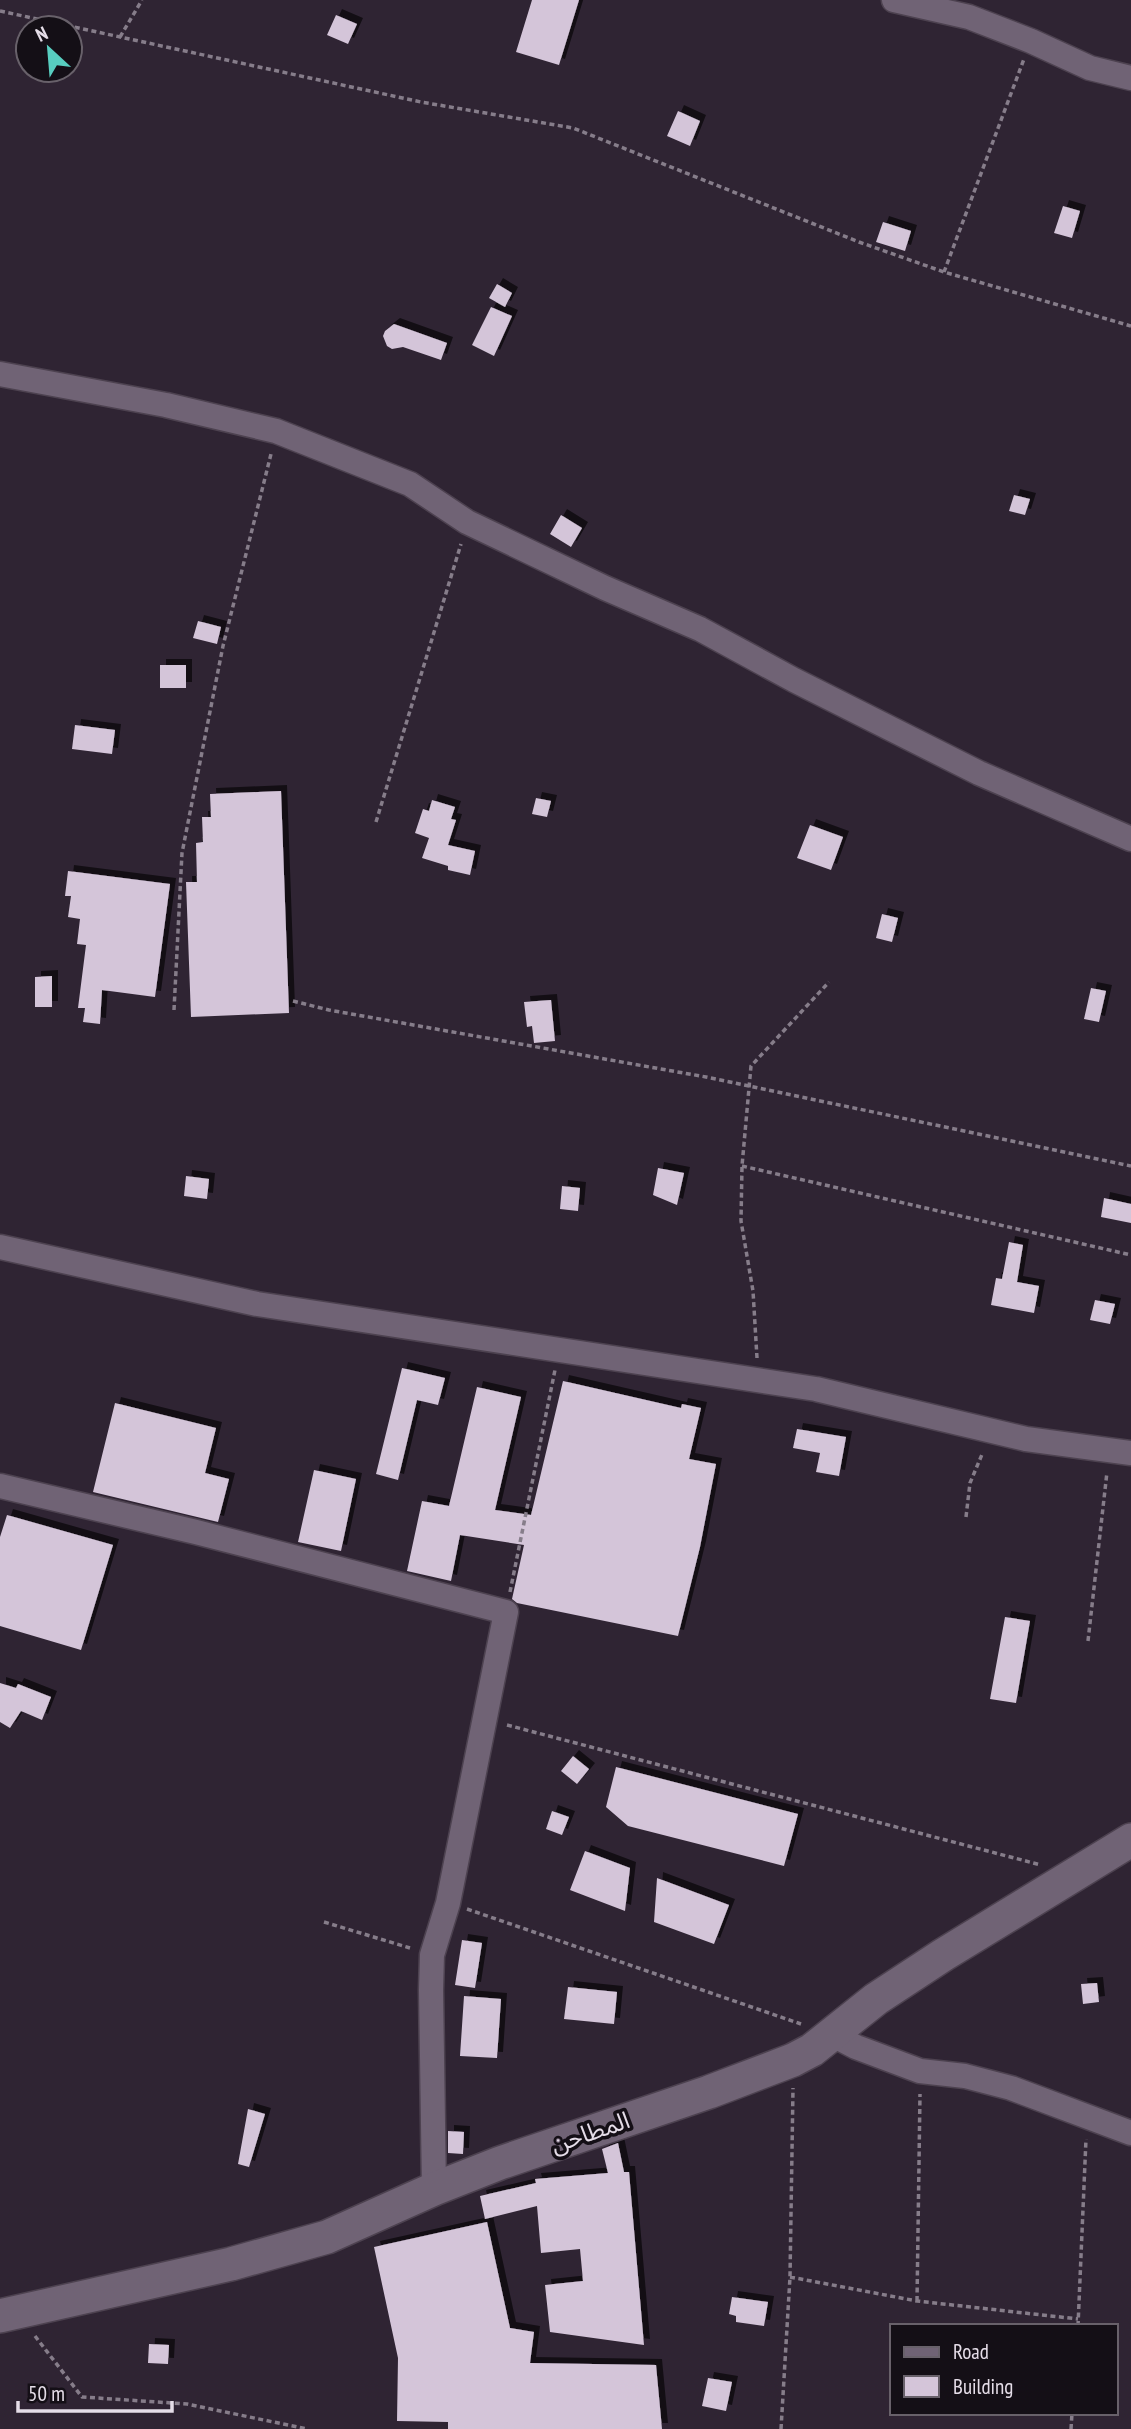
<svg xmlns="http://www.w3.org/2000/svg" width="1131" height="2429" font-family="'PT Sans Narrow','Noto Sans Arabic',sans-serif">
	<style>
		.building { fill: #d4c5d9; filter: url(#shadow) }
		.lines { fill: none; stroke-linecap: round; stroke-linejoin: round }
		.minor-casing { stroke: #4d4250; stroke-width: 27 }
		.secondary-casing { stroke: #4d4250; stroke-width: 36 }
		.path { stroke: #867d8a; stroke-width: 3.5; stroke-dasharray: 5 3.5; stroke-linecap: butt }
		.minor { stroke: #706375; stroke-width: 24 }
		.secondary { stroke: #706375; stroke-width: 33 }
		.labels { text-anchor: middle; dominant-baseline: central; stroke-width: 7; stroke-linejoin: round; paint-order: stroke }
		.street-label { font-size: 24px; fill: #e5dde8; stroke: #140f16 }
	</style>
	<defs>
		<filter id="shadow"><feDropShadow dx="6" dy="-6" stdDeviation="0" flood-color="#0009"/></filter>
	</defs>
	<rect width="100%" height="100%" fill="#2f2433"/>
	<path class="building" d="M532,0H579L559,65L516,52Z
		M336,15L357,24L348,44L327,35Z
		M678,111L700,121L690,146L667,136Z
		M1063,206L1080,211L1072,238L1054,233Z
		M883,222L911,231L905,251L876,242Z
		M497,284L512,293L505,307L489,298Z
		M491,307L512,316L494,356L472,345Z
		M394,324L447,343L441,360L403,347L392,349L387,346L383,336L385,331Z
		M1014,495L1030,499L1025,515L1009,511Z
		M561,515L582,528L571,547L550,534Z
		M198,621L221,627L217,644L193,638Z
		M160,665H186V688H160Z
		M75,725L115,730L112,754L72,749Z
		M281,791L289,1013L191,1017L186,882H197L196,843L203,842L202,817H211L210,794Z
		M536,798L551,801L547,817L532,814Z
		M432,800L455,807L451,819L456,820L448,845L475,851L470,875L448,870V866L422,858L429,838L415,833L423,809L429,811Z
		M810,825L843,837L831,870L797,858Z
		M68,871L170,884L155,997L102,990L100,1024L83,1022L85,1008H78L86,945L77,944L80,919L68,917L71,896H65Z
		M882,914L898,918L892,942L876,938Z
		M52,976V1007H35V977Z
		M1091,988L1106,991L1099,1022L1084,1019Z
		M551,1000L555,1041L534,1043L532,1026L527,1027L524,1002Z
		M658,1168L684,1173L677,1205L653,1195Z
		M186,1176L209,1179L207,1199L184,1196Z
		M562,1186L580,1188L578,1211L560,1209Z
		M1104,1198L1131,1204V1223L1101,1217Z
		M1009,1242L1023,1245L1017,1282L1039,1286L1034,1313L991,1305L996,1278L1002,1279Z
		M1095,1300L1115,1304L1110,1324L1090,1320Z
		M402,1368L445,1378L438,1405L417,1400L398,1480L376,1474Z
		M563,1381L681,1408L682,1404L701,1408L689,1459L716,1464L700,1547L678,1636L517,1603L512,1599L524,1545L460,1535L451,1581L407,1571L422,1501L449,1506L477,1387L521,1397L495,1510L531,1515Z
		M115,1403L216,1428L205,1473L229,1479L218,1522L93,1492Z
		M797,1429L846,1437L839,1476L816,1472L820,1453L793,1448Z
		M314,1470L356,1479L341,1551L298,1542Z
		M7,1515L113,1545L81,1650L0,1626V1537Z
		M1005,1617L1030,1621L1016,1703L990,1699Z
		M0,1683L16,1688L18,1684L51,1697L42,1720L21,1711L10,1728L0,1722Z
		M573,1756L589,1769L577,1784L561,1771Z
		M616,1767L798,1814L784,1866L628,1826L606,1807Z
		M552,1811L569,1817L562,1835L546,1829Z
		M585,1851L630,1868L625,1911L570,1890Z
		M657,1878L729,1905L714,1944L654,1922Z
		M462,1940L482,1943L475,1988L455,1985Z
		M1097,1983L1099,2002L1083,2004L1081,1984Z
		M568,1987L617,1992L614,2024L564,2019Z
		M464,1996L501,1999L497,2058L460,2056Z
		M248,2109L265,2114L249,2167L238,2164Z
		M448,2131L464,2132L463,2154L448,2153Z
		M618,2143L624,2172H629L644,2345L550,2332L545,2285L583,2281L580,2249L541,2253L537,2206L485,2219L480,2196L536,2183L535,2179L608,2173L602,2149Z
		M487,2222L510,2328L534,2332L530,2363L656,2365L662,2429H448V2422L397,2421L398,2358L374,2247Z
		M732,2297L768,2302L764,2326L736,2322V2316L729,2314Z
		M149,2344L169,2345L168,2364L148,2363Z
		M708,2378L732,2382L726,2411L702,2406Z"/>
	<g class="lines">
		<g class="minor-casing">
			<path id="minor" d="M894,0L969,17L1031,41L1090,68L1131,78
				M0,374L166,405L276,431L410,484L467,522L605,588L700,629L794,680L979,773L1131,839
				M0,1247L257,1304L816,1389L1026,1439L1131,1453
				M0,1486L196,1532L506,1612L448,1903L432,1955L431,1990L434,2189
				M833,2035L856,2047L920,2071L965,2076L1011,2088L1131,2133"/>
		</g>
		<g class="secondary-casing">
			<path id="secondary" d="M0,2316L231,2264L327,2237L434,2189L500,2163L709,2092L793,2060L812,2050L876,1999L943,1955L1131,1840"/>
		</g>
		<path class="path" d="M0,11L421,102L573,128L859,242L944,272L1131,326
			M120,37L142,0
			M944,272L1024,59
			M376,822L461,544
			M293,1001L329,1010L706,1077L1131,1166
			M174,1010L182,853L223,646L271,454
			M742,1166L1131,1255
			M757,1358L753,1291L741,1221L742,1166L751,1066L829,982
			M966,1517L970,1483L983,1452
			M510,1592L555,1370
			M1088,1641L1107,1472
			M507,1725L1041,1865
			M467,1909L801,2024
			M324,1922L410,1948
			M790,2277L917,2301L1078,2319
			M917,2301L920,2094
			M1078,2326L1086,2139
			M35,2336L82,2397L187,2404L307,2429
			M781,2429L790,2277L793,2088
			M1071,2429L1072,2413"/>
		<use href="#minor" class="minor"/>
		<use href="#secondary" class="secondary"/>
	</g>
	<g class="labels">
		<g class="street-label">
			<text transform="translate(590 2132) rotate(-19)">المطاحن</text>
		</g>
	</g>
	<rect x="890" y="2324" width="228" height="91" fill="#140f16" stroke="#68616a" stroke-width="2"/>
	<rect x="904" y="2347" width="35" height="10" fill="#706375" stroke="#68616a" stroke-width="2"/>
	<text x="953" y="2359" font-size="21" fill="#e5dde8">Road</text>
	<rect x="904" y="2376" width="35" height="21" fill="#d4c5d9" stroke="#68616a" stroke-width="2"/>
	<text x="953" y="2394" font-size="21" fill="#e5dde8">Building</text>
	<g transform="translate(49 49) rotate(334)"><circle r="33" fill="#140f16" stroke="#68616a" stroke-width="2"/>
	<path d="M0-5L12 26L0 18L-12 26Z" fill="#58cec0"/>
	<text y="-10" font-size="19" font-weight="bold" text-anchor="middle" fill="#e5dde8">N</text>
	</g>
	<path d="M18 2401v10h154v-10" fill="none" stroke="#e5dde8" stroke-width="3.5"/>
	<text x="28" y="2401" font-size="21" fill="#e5dde8" stroke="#140f16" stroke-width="5" paint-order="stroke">50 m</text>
</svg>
